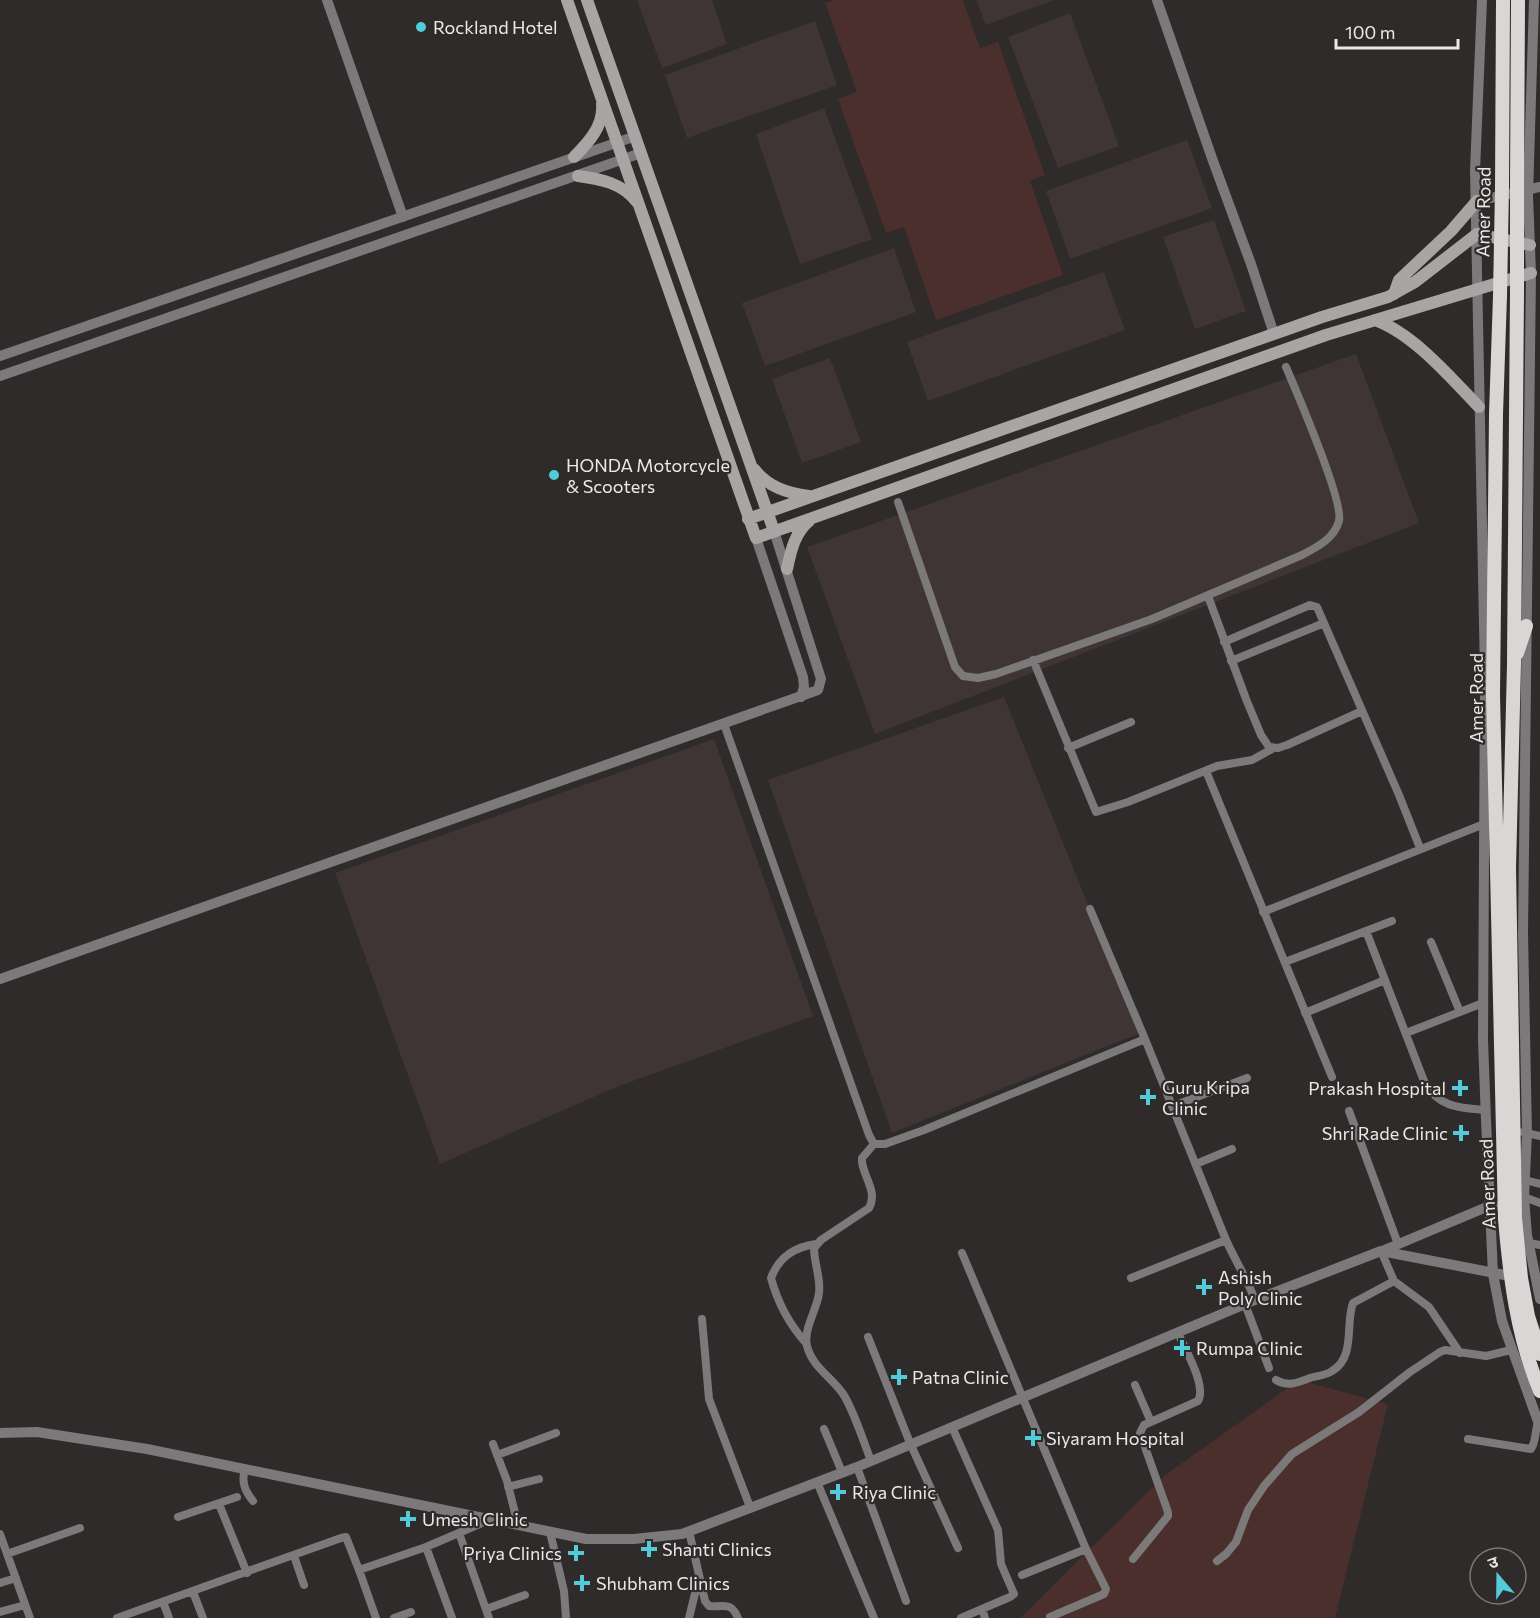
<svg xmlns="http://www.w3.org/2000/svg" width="1540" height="1618" font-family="Commissioner,'Noto Sans Devanagari',sans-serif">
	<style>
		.built { fill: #3f3534 }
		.green { fill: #4a2f2c }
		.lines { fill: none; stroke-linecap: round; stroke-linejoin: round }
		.minor { stroke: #7b7979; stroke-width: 8 }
		.tertiary { stroke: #7b7979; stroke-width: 10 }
		.secondary { stroke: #a8a5a4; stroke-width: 12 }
		.trunk { stroke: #dad6d6; stroke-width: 14 }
		.trunk-bridge { stroke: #dad6d6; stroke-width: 14 }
		.poi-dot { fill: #53cbdb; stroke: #2e2b2a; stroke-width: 2 }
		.labels { text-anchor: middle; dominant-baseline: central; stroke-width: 4.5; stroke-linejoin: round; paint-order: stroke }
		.poi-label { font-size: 18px; fill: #ebe9e8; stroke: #2e2b2a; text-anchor: start }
		.street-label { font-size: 18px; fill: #ebe9e8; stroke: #2e2b2a }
	</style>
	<rect width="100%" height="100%" fill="#2e2b2a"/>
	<path class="built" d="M637,0H712L727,44L662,68Z
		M976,0H1054L986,25Z
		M1070,13L1119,146L1058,168L1008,37Z
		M815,21L837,85L687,138L665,75Z
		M824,108L872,239L800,264L756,134Z
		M1187,140L1212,208L1070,259L1046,191Z
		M1214,220L1246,311L1195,329L1163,237Z
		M894,248L916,312L765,366L742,303Z
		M1104,272L1125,330L928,401L907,342Z
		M1356,354L1419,523L875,734L807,547Z
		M830,358L861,442L802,463L772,379Z
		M1004,697L1140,1033L892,1133L768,780Z
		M714,739L813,1016L619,1086L440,1164L335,873Z"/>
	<path class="green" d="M834,0H963L980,48L998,42L1045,175L1030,181L1063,275L936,320L904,227L886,233L838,99L857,92L825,3Z
		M1299,1380L1388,1404L1335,1618H1020L1164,1476Z"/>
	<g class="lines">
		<path class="minor" d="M898,502L955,667L963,676L978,678L996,674L1152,619L1302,555C1317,547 1334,539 1339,521C1344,501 1297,393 1286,367
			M1208,596L1246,699L1261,735L1269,747L1278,748L1287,745L1362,711
			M1224,642L1310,605L1317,607L1399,795L1420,848
			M1033,660L1096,812L1128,802L1217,766L1252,760L1272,749
			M1231,661L1324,623
			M724,724L869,1135L874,1144H885L924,1130L1145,1039
			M1068,748L1131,722
			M1206,771L1332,1077
			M1090,909L1145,1039L1226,1240C1235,1260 1247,1279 1255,1300
			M1263,912L1484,824
			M1366,931L1424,1081C1438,1107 1458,1108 1485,1110
			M1431,942L1460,1012
			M1285,962L1392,921
			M1305,1013L1385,980
			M1406,1033L1483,1003
			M1173,1106L1247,1078
			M1349,1111L1398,1244
			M1523,1132L1540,1136
			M1196,1164L1232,1149
			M1525,1180L1540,1184
			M1524,1197L1540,1203
			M1529,1243L1540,1245
			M1381,1251L1394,1281L1429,1307L1460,1353
			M962,1253L1086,1549L1106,1589L1104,1594L1050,1617
			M1131,1278L1226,1240
			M1245,1304L1269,1368
			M702,1319L709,1399L750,1507
			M868,1337L910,1443L958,1548
			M806,1343C789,1324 778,1304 771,1278C779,1257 794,1247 816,1244
			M1276,1380C1288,1387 1297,1383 1310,1378C1317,1376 1327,1375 1332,1371C1356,1357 1345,1324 1353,1303L1394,1281
			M1135,1385L1151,1422
			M952,1427L998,1530L1001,1564L1014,1594L1010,1597L961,1618
			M824,1429L842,1472
			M1468,1439L1531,1449C1536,1442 1535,1431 1538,1423
			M493,1444L507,1481L518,1525
			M497,1455L556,1433
			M871,1461C863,1440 856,1417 845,1397C834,1378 813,1369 807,1346C803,1329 817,1310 819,1293C821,1278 814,1263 814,1248L821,1240L869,1208C878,1192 864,1178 862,1162V1158L874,1144
			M857,1467L906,1601
			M245,1469C241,1482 245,1491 253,1501
			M817,1482L874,1618
			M508,1487L539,1479
			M219,1504L247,1573
			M178,1517L237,1497
			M689,1531L705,1601L709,1606C724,1608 730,1600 738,1618
			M550,1532L564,1591L566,1618
			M459,1533L489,1618
			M0,1534L30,1618
			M426,1547L452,1618
			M7,1554L80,1528
			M294,1556L304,1585
			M1133,1559L1168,1516V1512L1140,1433L1144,1425L1198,1401C1207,1386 1185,1349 1178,1333
			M1217,1561L1226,1554L1236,1542L1248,1510L1264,1486L1292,1454L1359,1412L1410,1372L1440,1352L1445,1350L1486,1356L1511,1350
			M359,1570L376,1618
			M1022,1575L1086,1549
			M0,1583L16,1578
			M193,1592L203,1618
			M163,1602L169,1618
			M486,1609L525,1595
			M982,1609L985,1618
			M0,1612L25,1605
			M117,1618L341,1538L346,1537L359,1570L426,1547L489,1520
			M394,1618L411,1612
			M689,1618L699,1577"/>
		<path class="tertiary" d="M327,0L403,217
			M1157,0L1213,161L1251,264L1274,334
			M1482,0L1475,171L1485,675L1483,1040L1486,1120L1493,1274L1502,1321L1540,1427
			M1534,0L1528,195L1531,273L1523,933L1527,1133L1524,1197L1527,1235L1540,1299
			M1477,201L1540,187
			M0,356L636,136
			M0,376L641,153
			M756,538L803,677L804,687L801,697
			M0,979L818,690L821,679L774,531
			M1382,1251L1489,1206H1495
			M0,1433L37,1432L147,1449L586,1539H634L682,1534L857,1467L1255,1300L1381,1251L1510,1276"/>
		<path class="secondary" d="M567,0L756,538L1326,335L1531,273
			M587,0L774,531
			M574,157C588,143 604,126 602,104
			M578,176C601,179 622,183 637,202
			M1394,294L1399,280L1451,231L1477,201
			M1375,320C1414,334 1451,378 1479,407
			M754,469C768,487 787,493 809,496
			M748,519L1322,317L1388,297L1415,282L1477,234L1530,245
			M787,569C791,550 795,532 810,520"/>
		<path class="trunk" d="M1517,184L1518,0
			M1502,188L1503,0
			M1517,292L1514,664L1509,868L1515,1218L1521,1278L1528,1316L1540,1354
			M1500,296L1496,414L1493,695L1505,1219C1510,1278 1517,1336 1540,1391
			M1517,653L1526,626"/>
		<path class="trunk-bridge" d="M1517,184V292
			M1500,296L1502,188"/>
	</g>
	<g class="poi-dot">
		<circle cx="421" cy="27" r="6"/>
		<circle cx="554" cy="475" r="6"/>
		<path d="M1457 1079h6v6h6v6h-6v6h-6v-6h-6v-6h6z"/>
		<path d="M1145 1088h6v6h6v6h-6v6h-6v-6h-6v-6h6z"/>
		<path d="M1458 1124h6v6h6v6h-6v6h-6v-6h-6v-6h6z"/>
		<path d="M1201 1278h6v6h6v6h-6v6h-6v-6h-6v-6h6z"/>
		<path d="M1179 1339h6v6h6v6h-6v6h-6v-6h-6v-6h6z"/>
		<path d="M896 1368h6v6h6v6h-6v6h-6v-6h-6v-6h6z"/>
		<path d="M1030 1429h6v6h6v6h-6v6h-6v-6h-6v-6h6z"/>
		<path d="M835 1483h6v6h6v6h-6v6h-6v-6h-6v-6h6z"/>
		<path d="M405 1510h6v6h6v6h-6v6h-6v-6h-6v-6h6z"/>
		<path d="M646 1540h6v6h6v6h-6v6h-6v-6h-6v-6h6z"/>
		<path d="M573 1544h6v6h6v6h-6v6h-6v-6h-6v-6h6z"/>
		<path d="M579 1574h6v6h6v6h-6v6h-6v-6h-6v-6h6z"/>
	</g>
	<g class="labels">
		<g class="poi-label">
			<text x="433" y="27">Rockland Hotel</text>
			<text x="566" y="465">HONDA Motorcycle<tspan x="566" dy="21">&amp; Scooters</tspan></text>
			<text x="1162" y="1087">Guru Kripa<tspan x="1162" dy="21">Clinic</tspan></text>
			<text x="1446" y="1088" text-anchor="end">Prakash Hospital</text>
			<text x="1448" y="1133" text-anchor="end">Shri Rade Clinic</text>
			<text x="1218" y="1277">Ashish<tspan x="1218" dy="21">Poly Clinic</tspan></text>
			<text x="1196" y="1348">Rumpa Clinic</text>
			<text x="912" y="1377">Patna Clinic</text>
			<text x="1046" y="1438">Siyaram Hospital</text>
			<text x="852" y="1492">Riya Clinic</text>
			<text x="422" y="1519">Umesh Clinic</text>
			<text x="662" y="1549">Shanti Clinics</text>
			<text x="562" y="1553" text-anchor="end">Priya Clinics</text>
			<text x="596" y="1583">Shubham Clinics</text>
		</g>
		<g class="street-label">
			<text transform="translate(1483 212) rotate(-89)">Amer Road</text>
			<text transform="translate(1476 698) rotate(-90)">Amer Road</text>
			<text transform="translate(1487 1184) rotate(-92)">Amer Road</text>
		</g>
	</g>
	<g transform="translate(1498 1576) rotate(340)"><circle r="28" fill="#2e2b2a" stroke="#7a7776" stroke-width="1.5"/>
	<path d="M0-4.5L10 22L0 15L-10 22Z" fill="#53cbdb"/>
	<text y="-9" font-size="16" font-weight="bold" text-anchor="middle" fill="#ebe9e8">उ</text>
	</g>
	<path d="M1336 39v9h122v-9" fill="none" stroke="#ebe9e8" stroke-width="3"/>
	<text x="1345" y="39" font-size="18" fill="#ebe9e8" stroke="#2e2b2a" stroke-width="4.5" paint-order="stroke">100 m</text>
</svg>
